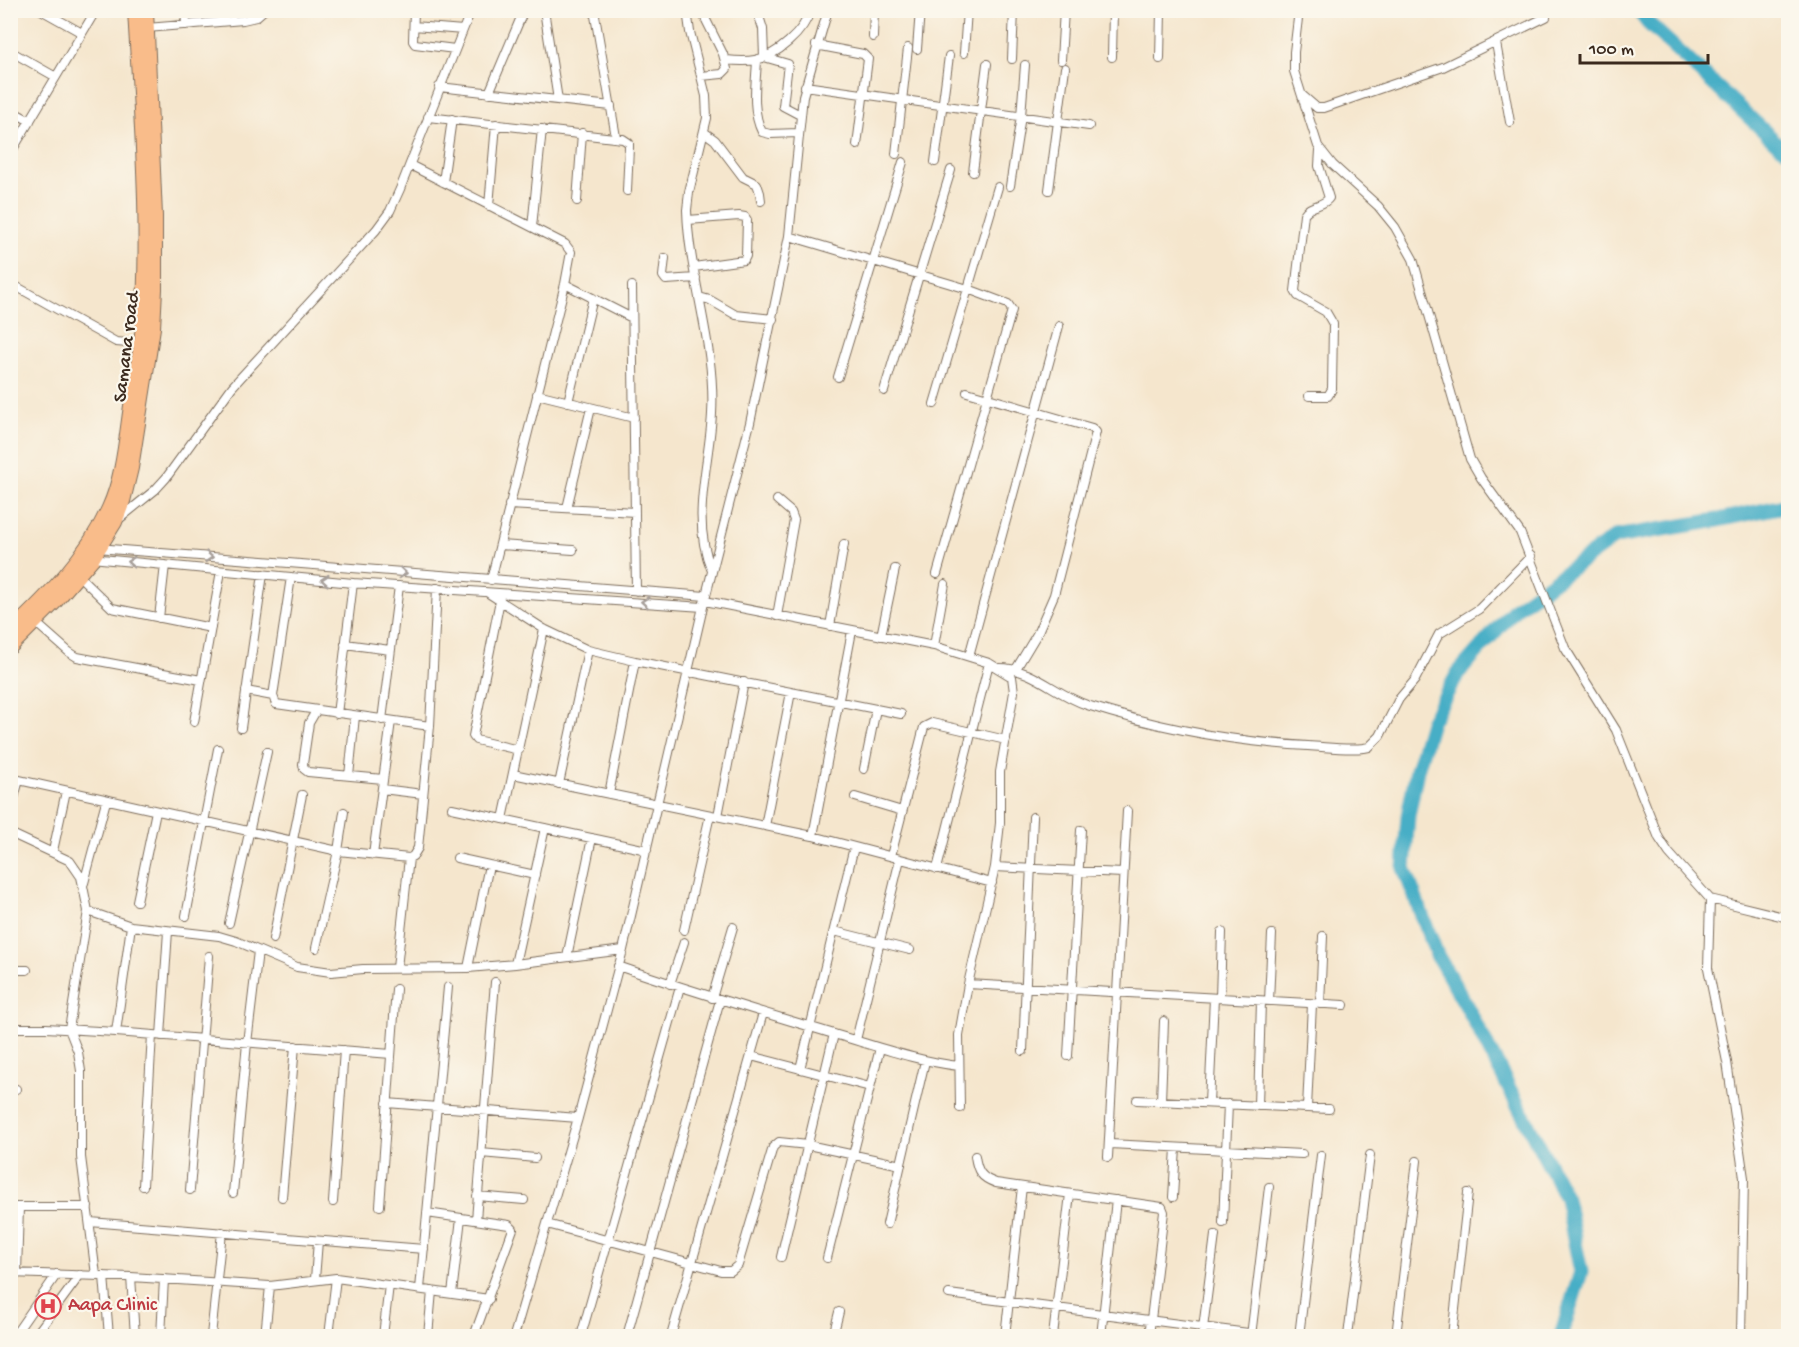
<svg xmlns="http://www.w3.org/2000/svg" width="1799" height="1347" font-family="'Gochi Hand',sans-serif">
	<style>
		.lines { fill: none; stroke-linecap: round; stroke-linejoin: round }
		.river { stroke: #47aec6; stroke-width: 15 }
		.minor-casing { stroke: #7c6c5b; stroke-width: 10 }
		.primary-casing { stroke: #7c6c5b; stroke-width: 16 }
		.minor { stroke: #fff; stroke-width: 8 }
		.primary { stroke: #f9bc8a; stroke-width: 14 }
		.oneway { stroke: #a79f9a }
		.labels { text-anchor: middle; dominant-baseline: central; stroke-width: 4.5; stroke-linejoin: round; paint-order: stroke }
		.street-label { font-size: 20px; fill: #3b2a1e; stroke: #fbf7ec }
		.health-label { font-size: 20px; fill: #be3a42; stroke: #fbf7ec; text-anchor: start }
	</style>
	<rect width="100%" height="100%" fill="#fbf7ec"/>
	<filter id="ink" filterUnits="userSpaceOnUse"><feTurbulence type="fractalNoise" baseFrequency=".0167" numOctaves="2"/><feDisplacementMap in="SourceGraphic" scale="12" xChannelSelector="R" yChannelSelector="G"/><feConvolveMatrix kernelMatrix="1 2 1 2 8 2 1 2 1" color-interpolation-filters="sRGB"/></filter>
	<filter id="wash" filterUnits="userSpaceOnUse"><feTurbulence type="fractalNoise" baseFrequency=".008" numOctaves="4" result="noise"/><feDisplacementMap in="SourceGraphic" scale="24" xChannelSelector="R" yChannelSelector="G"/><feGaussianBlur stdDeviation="1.35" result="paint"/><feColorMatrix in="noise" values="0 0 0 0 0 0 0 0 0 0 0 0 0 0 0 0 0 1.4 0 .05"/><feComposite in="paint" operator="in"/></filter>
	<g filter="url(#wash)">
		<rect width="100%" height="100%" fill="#f5e6cd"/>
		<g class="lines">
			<path class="river" d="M1638,10L1648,23L1779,145L1788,150
				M1561,1336L1581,1272L1566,1198L1467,1007L1437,955L1404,868L1408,816L1417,770L1431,722L1458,673L1515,609L1615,537L1718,520L1788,505"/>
		</g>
	</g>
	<g filter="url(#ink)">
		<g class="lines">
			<g class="minor-casing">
				<path id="minor" d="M41,10L82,33
					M185,10L186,25
					M414,10L413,41L415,44L455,49
					M429,10L469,15
					M544,10L558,100
					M594,10L616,137
					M687,10L690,32L706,96L707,118L689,192L687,210C689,278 716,345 712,414C709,468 690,519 712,571
					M701,10L723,54L727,69L722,74L701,76
					M757,10L763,29L764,57L788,64L783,106L800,115
					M1299,10L1294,52V71L1318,146L1333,165L1378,206L1395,227L1413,259L1470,459L1481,478L1520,532L1565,648L1616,730L1659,838L1669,853L1710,899L1708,968L1727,1062L1744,1178L1741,1336
					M414,26L463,30
					M147,28L243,20L256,17L264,10
					M873,37L874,10
					M1496,43L1510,122
					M816,45L863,54L868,59L857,145
					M917,49L920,10
					M10,51L56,77
					M964,53L967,10
					M1112,57L1113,10
					M1012,59L1014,10
					M1160,59L1161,10
					M726,60C735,61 745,62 755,60C776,56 805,32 810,10
					M757,60C756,83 751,110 762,132L770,134L798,133
					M1061,60L1064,10
					M805,86L1089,126
					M439,87L611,106
					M489,93L524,10
					M1302,95L1317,108H1324L1443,67L1546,17
					M10,110L30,121
					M428,117L623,139L629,143V147L627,191
					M704,132L715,140L743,177L757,184L760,193L761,201
					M10,154L96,10
					M896,154L908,48
					M935,162L949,56
					M410,165L565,244L571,252L565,284L491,580
					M973,172L987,64
					M443,182L452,119
					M1010,186L1021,116L1025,65
					M1049,190L1065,68
					M577,201L582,133
					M489,206L496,124
					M688,220L739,216L745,217L747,220L746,256L744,260L694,267
					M532,227L542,129
					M789,236L968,289L1008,304L1012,310L937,574
					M665,258L663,276L666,280L696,278
					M10,283L116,342L140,344
					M565,284L632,318
					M632,286L636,591
					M699,297L710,300L736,315L773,319
					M838,377L903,162
					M884,391L951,170
					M967,392L1092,428L1096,432L1054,595L1037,634L1016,669
					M537,394L634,418
					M1309,396H1328L1332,389L1333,324L1326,312L1298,296L1295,291L1304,214C1310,204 1323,207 1329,198L1319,166L1320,150
					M568,402L593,298
					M934,404L998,187
					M777,500L791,512L794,520L777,616
					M509,505L635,512
					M567,508L591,408
					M118,520L155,490L166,478L232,387L376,230L390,211L400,189L471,10
					M500,545L573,550
					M97,548L706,596
					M91,558L353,583L703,607
					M76,573L112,608L211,628
					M291,577L273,696L276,704L430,726
					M488,593L544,629L588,650L635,661L901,714
					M500,600L473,736L476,740L519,750
					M705,601L934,646L989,663L1012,677L1014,692L1000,772V823L995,867L968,984L959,1035L960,1108
					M159,618L165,565
					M35,622L69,652L77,657L201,680
					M830,626L844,544
					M881,636L895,569
					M345,644L390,650
					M934,646L945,584
					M969,656L1059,326
					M1000,668C1033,668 1056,695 1087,705C1159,728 1233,742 1308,746C1327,747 1345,750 1364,748L1369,747L1380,736L1399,699L1415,680L1439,634L1479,609L1531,556
					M246,691L273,696
					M316,711L309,723L303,764L304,769L308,772L383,779
					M337,714L353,583
					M382,720L399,586
					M194,722L221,571
					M241,728L263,574
					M864,769L876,709
					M513,774L813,836L992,883
					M349,776L355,716
					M10,778L338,851L409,858L413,856L418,848L430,726L437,588
					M559,784L588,650
					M382,789L423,794
					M609,794L635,661
					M855,797L902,811
					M452,808L647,850
					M10,812L19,780
					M718,816L744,682
					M503,819L544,629
					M765,826L791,692
					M10,833L70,861L81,877L83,886L88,911L69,1029L78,1052L81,1071V1157L96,1275
					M813,836L852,631
					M53,851L66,791
					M373,855L391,721
					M891,856L924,727L932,723L1006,740
					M457,858L535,875
					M995,867L1123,873
					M937,869L989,663
					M84,883L106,801
					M1710,899L1788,918
					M137,901L156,811
					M88,911L131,926L219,936L236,941L297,967L331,972L363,969L468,968L515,964L623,950
					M186,916L218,749
					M229,923L267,752
					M684,930L710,815
					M834,931L910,950
					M273,939L302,795
					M316,948L338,851L344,812
					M567,957L592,838
					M515,964L545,828
					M618,966C690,991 762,1012 834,1034C876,1046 916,1061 959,1066
					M397,968L409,858
					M468,968L489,865
					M10,970H27
					M670,984L684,942
					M968,984L1344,1005
					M712,998L733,927
					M1220,998L1222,932
					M1269,1001L1272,934
					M1320,1004L1323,936
					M10,1028H46L116,1032L391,1054
					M116,1032L131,926
					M161,1036L168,931
					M856,1040L900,859
					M1023,1051L1033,817
					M751,1056L870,1087
					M1068,1056L1081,830
					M800,1069L854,847
					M10,1089H16
					M1137,1100L1329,1109
					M1161,1101L1164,1021
					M387,1103L578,1118
					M1209,1103L1214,998
					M1258,1106L1261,1001
					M1307,1108L1312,1004
					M1110,1144L1302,1154
					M481,1153L535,1158
					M975,1156C977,1171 981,1178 996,1183L1162,1207L1164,1212L1149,1336
					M1108,1157L1127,811
					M143,1186L152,1035
					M190,1190L209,956
					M233,1193L247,1043L258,951
					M477,1196L524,1200
					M282,1197L295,1046
					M1173,1197L1176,1148
					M333,1202L344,1050
					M380,1206L396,989
					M10,1207H88
					M427,1213L509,1225L513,1229L474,1336
					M476,1220L495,982
					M90,1222L424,1249
					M1223,1223L1228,1104
					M547,1224L721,1271H731L738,1265L773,1147L779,1142L808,1145L901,1165
					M887,1224L925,1061
					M781,1257L834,1034
					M827,1258L880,1048
					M10,1273L131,1277L270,1286L336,1278L489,1299
					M17,1273L19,1207
					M104,1276L109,1336
					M131,1277L135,1336
					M315,1279L318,1241
					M420,1289L448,987
					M452,1294L461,1218
					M949,1294L1271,1336
					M41,1329L54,1336
					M14,1336L57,1274
					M35,1336L80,1275
					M161,1336L164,1279
					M211,1336L222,1232
					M265,1336L270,1286
					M329,1336L336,1278
					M383,1336L389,1285
					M428,1336L432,1291
					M514,1336L578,1118L623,950L703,607L750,423L789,236L803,96L828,10
					M581,1336L680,987
					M627,1336L720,1000
					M671,1336L763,1013
					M833,1336L839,1312
					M1005,1336L1022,1187
					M1053,1336L1070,1194
					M1101,1336L1116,1200
					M1202,1336L1215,1235
					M1251,1336L1269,1187
					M1299,1336L1321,1155
					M1348,1336L1370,1155
					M1396,1336L1417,1161
					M1452,1336L1468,1193"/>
			</g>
			<g class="primary-casing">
				<path id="primary" d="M10,632C49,595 86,558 109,508C123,478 126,439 131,406C134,382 140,358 142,334C151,227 141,118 135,10
					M10,647L55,602L92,559L115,522L123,501L131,468L153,328L155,289V216L146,10"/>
			</g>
			<use href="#minor" class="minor"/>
			<use href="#primary" class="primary"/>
		</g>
		<defs><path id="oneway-chevron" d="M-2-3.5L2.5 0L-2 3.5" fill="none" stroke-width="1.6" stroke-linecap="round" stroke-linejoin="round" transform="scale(1.5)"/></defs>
		<g class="oneway">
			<use href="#oneway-chevron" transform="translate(209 557) rotate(5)"/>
			<use href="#oneway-chevron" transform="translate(131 562) rotate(-175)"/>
			<use href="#oneway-chevron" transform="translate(403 573) rotate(5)"/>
			<use href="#oneway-chevron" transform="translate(325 580) rotate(-175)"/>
			<use href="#oneway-chevron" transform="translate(645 602) rotate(-175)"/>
		</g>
	</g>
	<defs>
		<g id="hospital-ring" transform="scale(1.35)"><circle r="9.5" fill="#fbf7ec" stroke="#e0444e" stroke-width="1.5"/><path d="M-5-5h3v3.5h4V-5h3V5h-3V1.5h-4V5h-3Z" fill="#e0444e"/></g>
	</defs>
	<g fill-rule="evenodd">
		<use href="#hospital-ring" x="48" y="1306"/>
	</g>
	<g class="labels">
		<g class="street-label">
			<text transform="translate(128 347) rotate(-83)">Samana road</text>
		</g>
		<g class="health-label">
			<text x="68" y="1306">Aapa Clinic</text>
		</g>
	</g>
	<rect width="1799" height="1347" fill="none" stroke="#fbf7ec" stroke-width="36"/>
	<path d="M1580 54v9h128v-9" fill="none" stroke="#3b2a1e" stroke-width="3"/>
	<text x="1589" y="54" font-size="18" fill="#3b2a1e" stroke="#fbf7ec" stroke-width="4.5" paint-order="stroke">100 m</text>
</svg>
